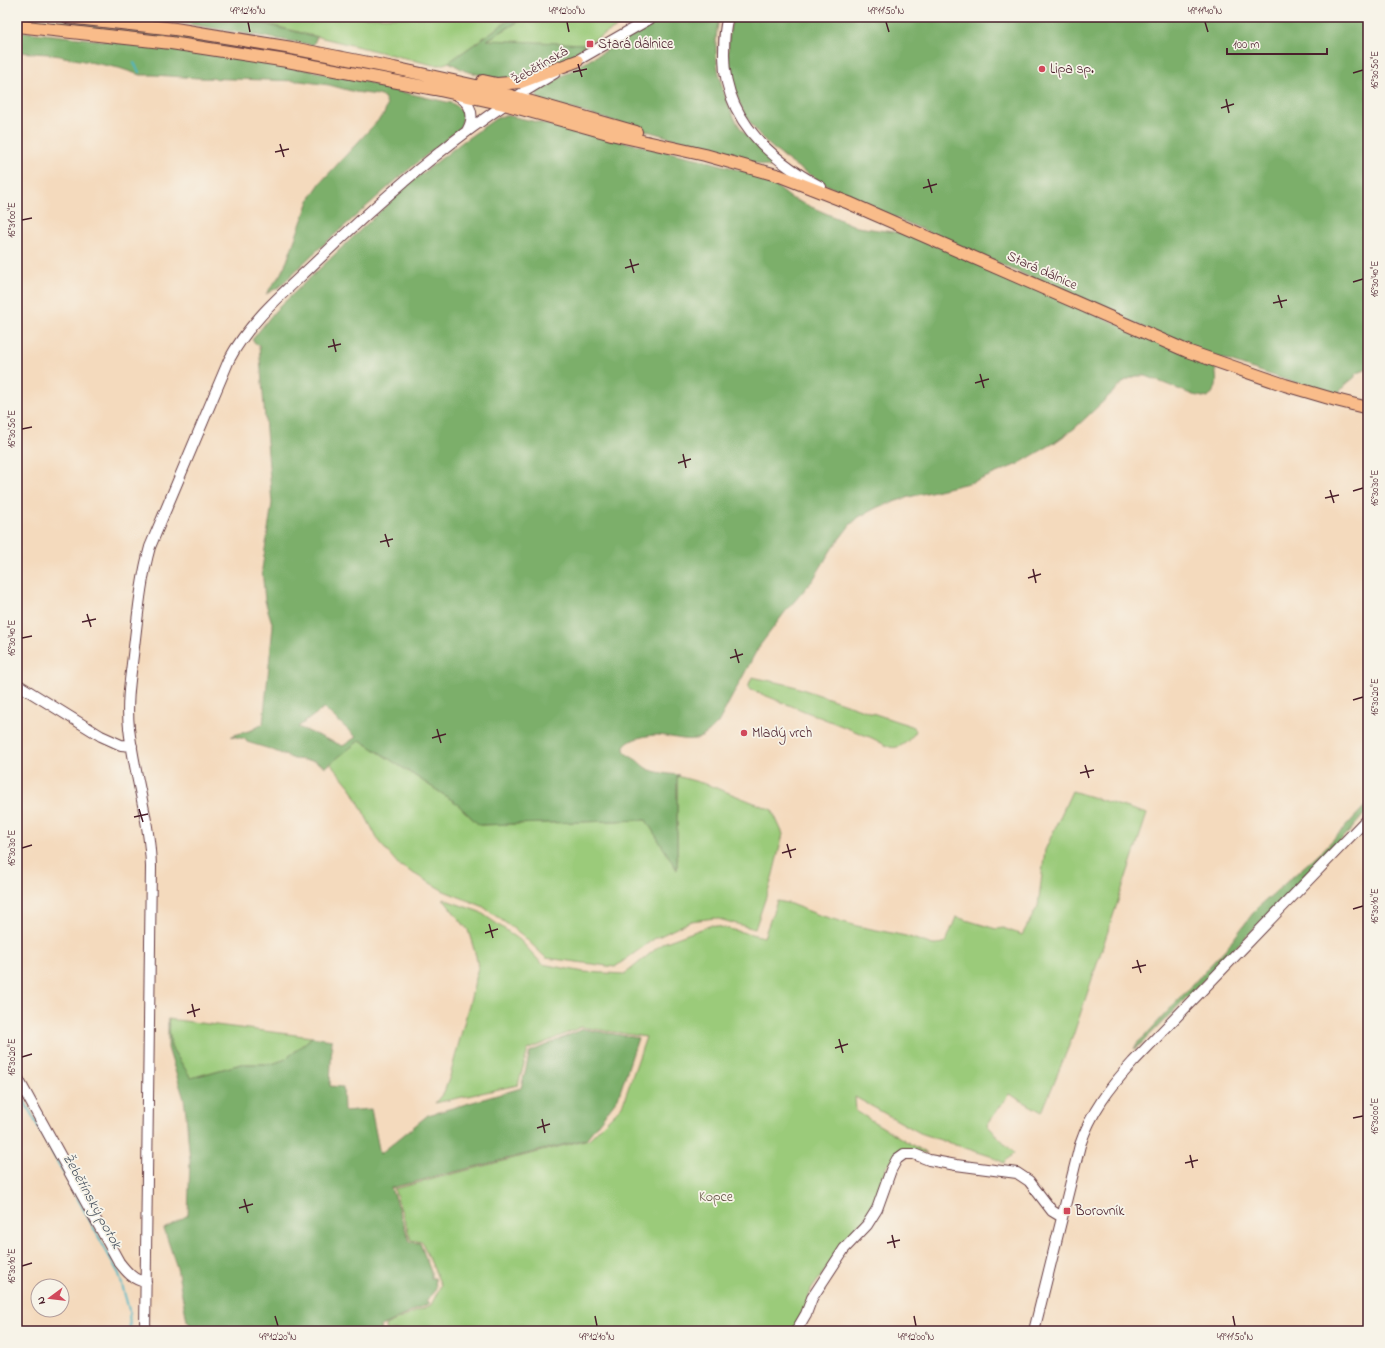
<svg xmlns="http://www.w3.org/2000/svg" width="1385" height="1348" font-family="'Indie Flower',sans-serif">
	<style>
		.green { fill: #9bcb7a; stroke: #727552 }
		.forest { fill: #7caf6a; stroke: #63674a; fill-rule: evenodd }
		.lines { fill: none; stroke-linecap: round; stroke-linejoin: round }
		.stream { stroke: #4ab7c6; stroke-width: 2 }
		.minor-casing { stroke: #643b41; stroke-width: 12 }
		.major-casing { stroke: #643b41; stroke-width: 14 }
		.minor { stroke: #fff; stroke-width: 10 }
		.major { stroke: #f9bc8a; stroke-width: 12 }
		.ticks { fill: none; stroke: #4a1f2b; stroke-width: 1.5 }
		.poi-dot { fill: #d1495b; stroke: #f7f3e8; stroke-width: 1.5 }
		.labels { text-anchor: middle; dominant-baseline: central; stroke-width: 3.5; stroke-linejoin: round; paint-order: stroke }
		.poi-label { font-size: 14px; fill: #4a1f2b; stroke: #f7f3e8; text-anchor: start }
		.street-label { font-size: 14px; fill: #4a1f2b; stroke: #f7f3e8 }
		.park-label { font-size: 14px; fill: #625343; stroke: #f7f3e8 }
		.water-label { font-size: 15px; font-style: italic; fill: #4a5461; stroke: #f7f3e8 }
		.neatline { fill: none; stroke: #4a1f2b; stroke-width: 1.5 }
		.ticks-label { font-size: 10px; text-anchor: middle; fill: #4a1f2b }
	</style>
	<rect width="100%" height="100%" fill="#f7f3e8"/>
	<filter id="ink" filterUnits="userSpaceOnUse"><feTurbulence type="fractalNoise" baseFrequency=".025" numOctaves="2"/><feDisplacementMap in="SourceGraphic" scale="8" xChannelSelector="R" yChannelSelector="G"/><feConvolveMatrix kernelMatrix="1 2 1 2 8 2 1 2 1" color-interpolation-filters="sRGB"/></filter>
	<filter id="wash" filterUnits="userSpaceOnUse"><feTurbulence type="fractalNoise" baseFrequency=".012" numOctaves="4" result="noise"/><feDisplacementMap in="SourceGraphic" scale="16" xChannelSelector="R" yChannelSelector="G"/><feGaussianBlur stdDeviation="0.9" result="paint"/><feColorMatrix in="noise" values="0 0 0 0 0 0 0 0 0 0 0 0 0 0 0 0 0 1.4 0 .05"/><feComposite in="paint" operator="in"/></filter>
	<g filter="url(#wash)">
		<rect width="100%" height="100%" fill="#f4dabd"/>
		<path class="green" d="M237,17H513L449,62L441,65H433Z
			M526,17H603L613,21H623L621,25L586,44L486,41Z
			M19,18C85,21 150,31 215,41C308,56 399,74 491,94L38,23L19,20Z
			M752,677L790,685L899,722L912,726L916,731C911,739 900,750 890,747C884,745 878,741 872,738L749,689V684Z
			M360,740L455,802L479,825L646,820L677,869V776L709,785L772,810L783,834L771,882L755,929L715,918L691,921L654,939L615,967L546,958L521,934L482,906L444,891L399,865L379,842L351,788L330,763Z
			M1072,791L1147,814L1073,1036L1042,1112L1009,1094L987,1125L1014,1153L1004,1163L990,1156L922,1134L855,1097L856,1111L927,1154L902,1152L886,1167L884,1185L863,1225L859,1223L811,1290L805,1308L793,1331H387L385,1325L431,1305L441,1285L422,1242L411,1240L394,1189L589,1139L622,1106L646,1037L581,1027L528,1050L518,1085L435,1103L444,1092L450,1076L474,986L475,978L478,968L476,956L468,930L443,899L480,912L520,940L542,964L584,972L625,974L663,943L712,925L764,937L777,901L788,903L819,915L857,926L906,936L933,945H937L946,942L956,917L996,929L1003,928L1022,935L1038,906L1045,850Z
			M168,1019L312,1037L286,1059L272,1064H241L191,1078L171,1047Z"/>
		<path class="forest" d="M134,17H237L317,37L313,45L171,21Z
			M513,17H526L487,40L586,44L571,57L520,77L496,79L465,71L449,62Z
			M664,17H720C709,49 722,103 742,130C751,142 761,151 772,161L770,167L538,99L536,91Z
			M733,17H1368V369L1355,374V377L1344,386L1337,395L1286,380L1188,347L851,198C798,169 742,141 731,74C727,56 727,35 733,17Z
			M17,31L170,48L286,66L365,81L384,88L451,103C463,108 465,116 460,128L402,175L313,254L279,287L266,294L280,275L287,261L310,198L321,182L384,114L387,105L384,97L378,95L355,92L329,85L300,81L198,78L154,75H140L119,68L49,54L17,52Z
			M506,115L704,160L764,177L791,198L857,227L908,234L1215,366C1217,382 1219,386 1208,398L1193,395L1146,376H1136L1126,380L1075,428L1054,443L1018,464L977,481L909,497L878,507L859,517L850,525L831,550L813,580L785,612L758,648L718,723C712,729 705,737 696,739C684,741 670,736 658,735C649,735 629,738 624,747C624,754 627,754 633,758C638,760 641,765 646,768C655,773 669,774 680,775L677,776V870L646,820L479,825L455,802L360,740L326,767L315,761L294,759L270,749L247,742L245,739L231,736L252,730L263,724L273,626L265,601L262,569L272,503L259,346L252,340L275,311L409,184L461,143L495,119ZM324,708L356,737L343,746L298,727Z
			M1368,803V810L1348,833L1142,1043L1134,1049L1137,1043L1144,1037L1229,945L1256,909L1324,849Z
			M168,1019L171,1047L191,1078L241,1064H272L286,1059L312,1037L332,1040L330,1086L343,1087L344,1111L371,1109L380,1154L428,1115L521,1088L530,1052L583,1029L638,1038L618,1098L586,1139L391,1188L410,1242L420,1243L431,1272V1278H435L436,1289L426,1301L430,1303L381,1326L382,1331H196L187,1321L177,1268L164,1229L188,1215L190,1161L186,1114L184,1099L168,1048Z"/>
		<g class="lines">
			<path class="stream" d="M134,63L139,72
				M17,1088L119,1274L129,1310L130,1331"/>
		</g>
	</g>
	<g filter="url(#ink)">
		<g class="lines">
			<g class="minor-casing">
				<path id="minor" d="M728,17C724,29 724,41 724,53C723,117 769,159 821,187
					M571,64L653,17
					M455,94C471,102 476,116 467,131
					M17,684L101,736L121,745L132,746
					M17,1077L119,1262C126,1271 134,1281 146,1282
					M145,1331L151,867C150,820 134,775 129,728C126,701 131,674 134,647C138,614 141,579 150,547L229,360C250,320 286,291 318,260C391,190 467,124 555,73
					M796,1331L806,1314L812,1298L844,1249L867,1225L877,1209L891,1170L897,1159L904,1154H914L929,1160L956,1165L1017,1173L1029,1181L1052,1211L1062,1217
					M1034,1331L1080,1145C1091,1112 1110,1087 1133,1062L1368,818"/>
			</g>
			<g class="major-casing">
				<path id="major" d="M67,17L175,29L292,48L394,68L476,86L636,132
					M17,26L171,43L287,61L435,89L504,104L615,135L705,155L780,176L849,203L1187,351L1285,385L1336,400L1368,408
					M483,81L497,84L521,82L577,61"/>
			</g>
			<use href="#minor" class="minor"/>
			<use href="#major" class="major"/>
		</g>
	</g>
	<path class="ticks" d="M248,22L250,32M567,22L569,32M886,22L889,32M1205,22L1208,32M578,64L582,77M573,72L587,69M1353,73L1363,70M1226,99L1229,113M1221,108L1234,104M280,144L284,157M275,152L289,149M928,179L932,193M923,188L937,184M22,220L32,218M630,259L634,273M625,268L639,264M1353,282L1363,279M1278,295L1282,308M1273,303L1287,300M333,339L336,352M328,347L341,344M980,374L984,388M975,383L989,379M22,429L32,427M683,454L686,468M678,463L691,459M1330,490L1334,503M1353,491L1363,488M1325,498L1339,495M385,534L389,547M380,542L393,539M1033,569L1036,583M1028,578L1041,574M87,614L91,627M82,622L96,619M22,638L32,636M735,649L739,663M730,658L743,654M1353,700L1363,697M437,729L441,743M432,738L446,734M1085,765L1089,778M1080,773L1094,770M139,809L143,822M134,817L148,814M787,844L791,858M22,848L32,845M782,853L796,849M1353,909L1363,906M489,924L493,938M485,933L498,929M1137,960L1141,973M1132,968L1146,965M192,1004L195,1017M187,1013L200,1009M839,1039L843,1053M835,1048L848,1044M22,1057L32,1054M1353,1118L1363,1116M542,1119L545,1133M537,1128L550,1124M1190,1155L1193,1168M1185,1163L1198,1160M244,1199L248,1213M239,1208L253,1204M892,1235L895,1248M887,1243L900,1240M22,1266L32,1263M275,1316L278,1326M595,1316L597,1326M914,1316L916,1326M1233,1316L1235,1326"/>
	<g class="poi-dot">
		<rect x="586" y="40" width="8" height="8" rx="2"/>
		<circle cx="1042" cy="69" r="4"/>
		<circle cx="744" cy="733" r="4"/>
		<rect x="1063" y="1207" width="8" height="8" rx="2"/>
	</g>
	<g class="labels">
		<g class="poi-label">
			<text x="598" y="44">Stará dálnice</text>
			<text x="1050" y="69">Lipa sp.</text>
			<text x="752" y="733">Mladý vrch</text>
			<text x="1075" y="1211">Borovník</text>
		</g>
		<g class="street-label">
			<text transform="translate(540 66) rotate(-30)">Žebětínská</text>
			<text transform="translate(1042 271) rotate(24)">Stará dálnice</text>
		</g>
		<g class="park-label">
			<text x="716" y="1197">Kopce</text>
		</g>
		<g class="water-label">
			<text transform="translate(92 1201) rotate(61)">Žebětínský potok</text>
		</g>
	</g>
	<rect width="1385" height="1348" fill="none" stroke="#f7f3e8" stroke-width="44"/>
	<g transform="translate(50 1298) rotate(255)"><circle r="19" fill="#f7f3e8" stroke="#b29e9c"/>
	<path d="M0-3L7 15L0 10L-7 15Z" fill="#d1495b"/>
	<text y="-6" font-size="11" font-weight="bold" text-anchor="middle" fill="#4a1f2b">N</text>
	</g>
	<path d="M1227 48v6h100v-6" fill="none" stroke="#4a1f2b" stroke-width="2"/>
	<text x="1233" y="48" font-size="12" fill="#4a1f2b" stroke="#f7f3e8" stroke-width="3" paint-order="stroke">100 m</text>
	<rect x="22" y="22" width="1341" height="1304" class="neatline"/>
	<g class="ticks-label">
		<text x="248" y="14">49°12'10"N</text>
		<text x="567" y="14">49°12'00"N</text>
		<text x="886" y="14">49°11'50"N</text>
		<text x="1205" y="14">49°11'40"N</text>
		<text transform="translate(1374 70) rotate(-90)" y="4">16°30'50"E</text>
		<text transform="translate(11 220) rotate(-90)" y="4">16°31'00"E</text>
		<text transform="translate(1374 279) rotate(-90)" y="4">16°30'40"E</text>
		<text transform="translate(11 429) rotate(-90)" y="4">16°30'50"E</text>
		<text transform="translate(1374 488) rotate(-90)" y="4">16°30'30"E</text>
		<text transform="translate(11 638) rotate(-90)" y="4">16°30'40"E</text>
		<text transform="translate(1374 697) rotate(-90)" y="4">16°30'20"E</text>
		<text transform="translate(11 848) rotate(-90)" y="4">16°30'30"E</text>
		<text transform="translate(1374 906) rotate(-90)" y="4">16°30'10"E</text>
		<text transform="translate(11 1057) rotate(-90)" y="4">16°30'20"E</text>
		<text transform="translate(1374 1116) rotate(-90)" y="4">16°30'00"E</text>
		<text transform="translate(11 1266) rotate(-90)" y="4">16°30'10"E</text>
		<text x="278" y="1340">49°12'20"N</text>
		<text x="597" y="1340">49°12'10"N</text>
		<text x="916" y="1340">49°12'00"N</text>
		<text x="1235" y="1340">49°11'50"N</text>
	</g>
</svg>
